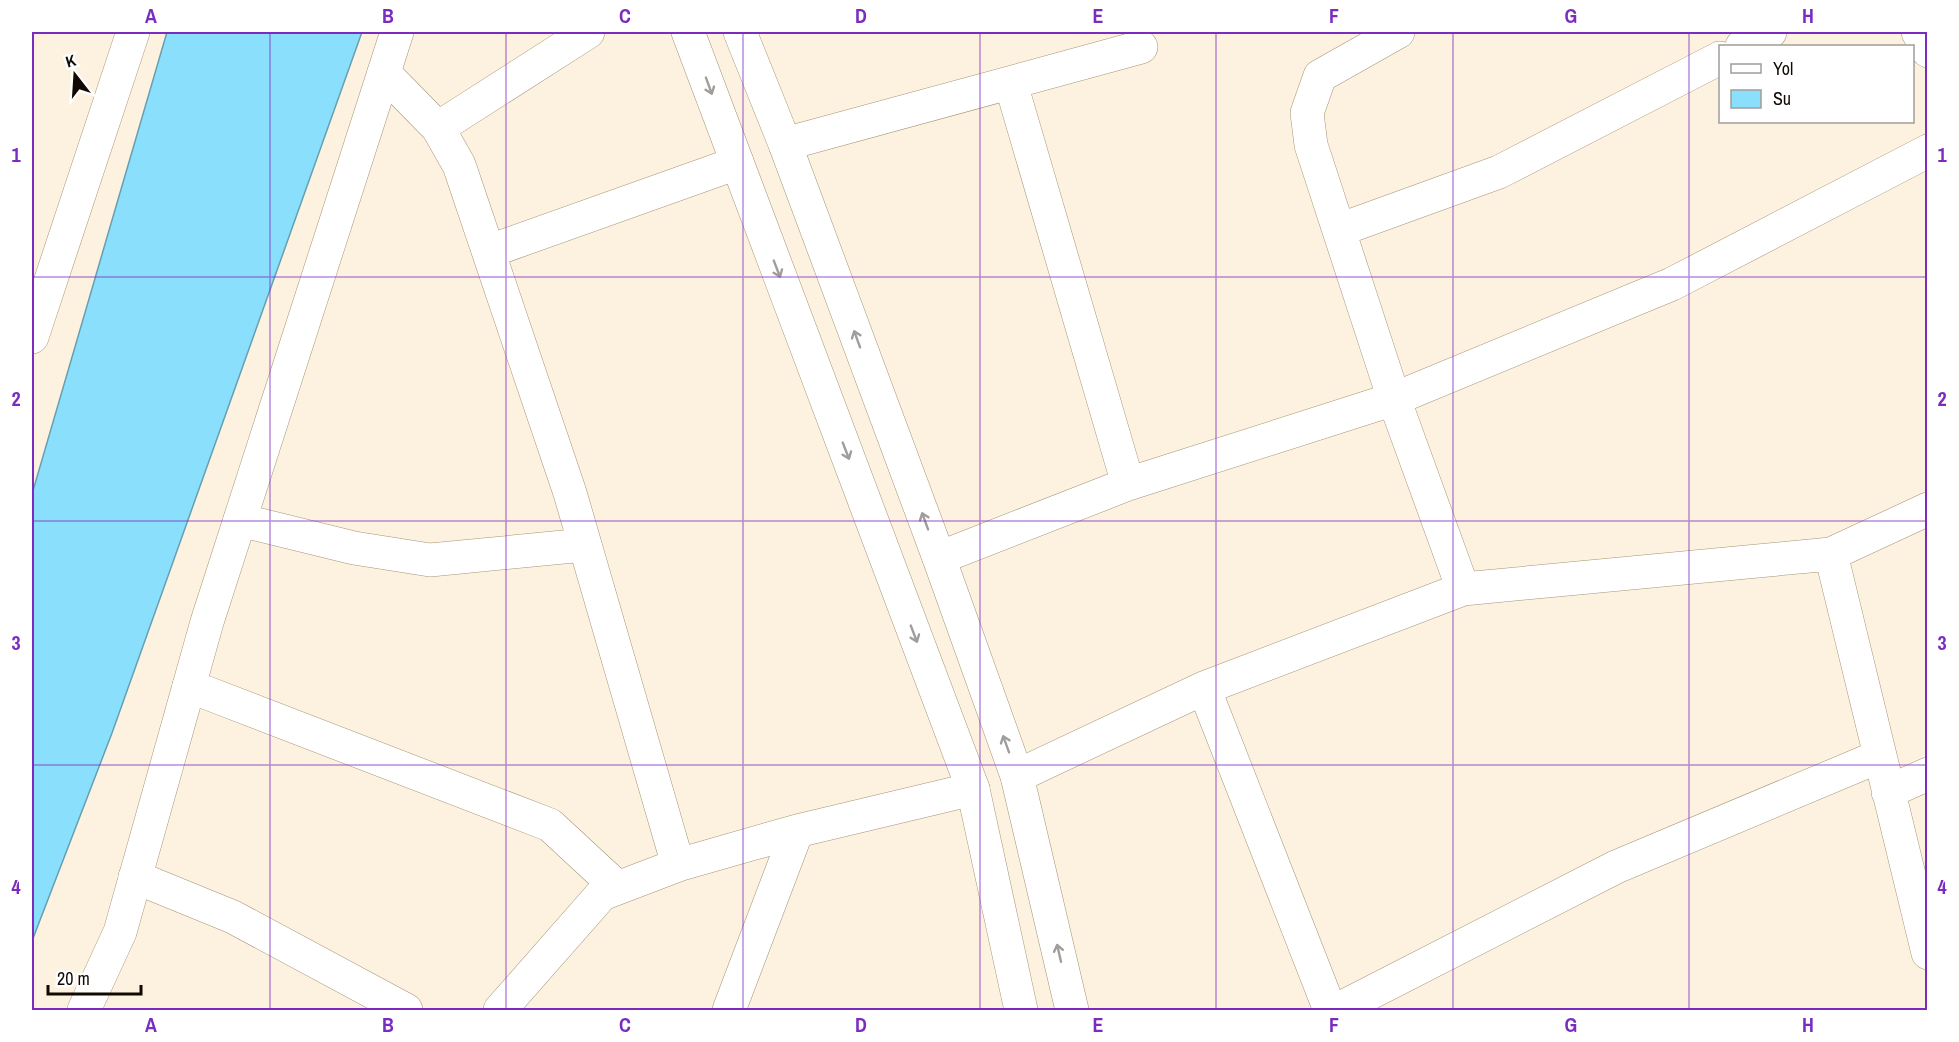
<svg xmlns="http://www.w3.org/2000/svg" width="1959" height="1042" font-family="'Archivo Narrow',sans-serif">
	<style>
		.water { fill: #8adffc; stroke: #669fb1; stroke-width: 1.5 }
		.lines { fill: none; stroke-linecap: round; stroke-linejoin: round }
		.street-casing { stroke: #a69578; stroke-width: 34 }
		.secondary-casing { stroke: #a69578; stroke-width: 34 }
		.street { stroke: #fff; stroke-width: 33 }
		.secondary { stroke: #fff; stroke-width: 33 }
		.oneway { stroke: #a09d9a }
		.grid { fill: none; stroke: #7b2cbf; stroke-width: 1.5; stroke-opacity: 0.55 }
		.neatline { fill: none; stroke: #7b2cbf; stroke-width: 2 }
		.grid-label { font-size: 20px; text-anchor: middle; font-weight: bold; fill: #7b2cbf }
	</style>
	<rect width="100%" height="100%" fill="#fdf1df"/>
	<path class="water" d="M167,32H362L112,733L32,941V494Z"/>
	<g class="lines">
		<g class="street-casing">
			<path id="street" d="M1918,32L1928,51
				M1742,46L1770,32
				M384,73L438,128L459,165L570,493L678,865
				M1011,84L1128,484
				M438,128L588,32
				M785,144L1141,47
				M1339,230L1499,172L1720,58
				M490,251L737,163
				M32,337L133,32
				M240,520L354,548L430,560L584,545
				M1831,554L1928,953
				M939,558L1128,484L1394,399L1672,284L1928,151
				M1463,589L1831,554L1928,509
				M189,686L550,825L618,888
				M1204,688L1330,1010
				M1017,776L1204,688L1463,589L1394,399L1311,145L1307,113L1320,76L1398,32
				M1888,792L1928,774
				M135,877L233,917L406,1010
				M500,1010L602,894L678,865L797,831L973,789
				M729,1010L797,831
				M1337,1010L1616,867L1880,756"/>
		</g>
		<g class="secondary-casing">
			<path id="secondary" d="M688,32L973,789L1021,1010
				M740,32L785,144L939,558L1017,776L1072,1010
				M84,1010L120,932L207,622L397,32"/>
		</g>
		<use href="#street" class="street"/>
		<use href="#secondary" class="secondary"/>
	</g>
	<defs><path id="oneway-shaft" d="M-6 0H5M1.5-3L5.5 0L1.5 3" fill="none" stroke-width="1.6" stroke-linecap="round" stroke-linejoin="round" transform="scale(1.5)"/></defs>
	<g class="oneway">
		<use href="#oneway-shaft" transform="translate(709 86) rotate(70)"/>
		<use href="#oneway-shaft" transform="translate(777 269) rotate(69)"/>
		<use href="#oneway-shaft" transform="translate(857 339) rotate(-110)"/>
		<use href="#oneway-shaft" transform="translate(846 451) rotate(69)"/>
		<use href="#oneway-shaft" transform="translate(925 521) rotate(-110)"/>
		<use href="#oneway-shaft" transform="translate(914 634) rotate(69)"/>
		<use href="#oneway-shaft" transform="translate(1006 744) rotate(-110)"/>
		<use href="#oneway-shaft" transform="translate(1059 953) rotate(-103)"/>
	</g>
	<path class="grid" d="M270,32V1010M506,32V1010M743,32V1010M980,32V1010M1216,32V1010M1453,32V1010M1689,32V1010M32,277H1928M32,521H1928M32,765H1928"/>
	<rect width="1959" height="1042" fill="none" stroke="#ffffff" stroke-width="66"/>
	<rect x="1719" y="45" width="195" height="78" fill="#ffffff" stroke="#a09d9a" stroke-width="1.5"/>
	<rect x="1731" y="64" width="30" height="9" fill="#ffffff" stroke="#a09d9a" stroke-width="1.5"/>
	<text x="1773" y="75" font-size="18" fill="#110a03">Yol</text>
	<rect x="1731" y="90" width="30" height="18" fill="#8adffc" stroke="#a09d9a" stroke-width="1.5"/>
	<text x="1773" y="105" font-size="18" fill="#110a03">Su</text>
	<g transform="translate(75 75) rotate(343)" stroke="#ffffff" stroke-width="4.5" paint-order="stroke">
	<path d="M0-4.5L10 22L0 15L-10 22Z" fill="#110a03"/>
	<text y="-9" font-size="16" font-weight="bold" text-anchor="middle" fill="#110a03">K</text>
	</g>
	<path d="M48 985v9h93v-9" fill="none" stroke="#110a03" stroke-width="3"/>
	<text x="57" y="985" font-size="18" fill="#110a03" stroke="#ffffff" stroke-width="4.5" paint-order="stroke">20 m</text>
	<rect x="33" y="33" width="1893" height="976" class="neatline"/>
	<g class="grid-label">
		<text x="151" y="23">A</text>
		<text x="388" y="23">B</text>
		<text x="625" y="23">C</text>
		<text x="861" y="23">D</text>
		<text x="1098" y="23">E</text>
		<text x="1334" y="23">F</text>
		<text x="1571" y="23">G</text>
		<text x="1808" y="23">H</text>
		<text x="16" y="162">1</text>
		<text x="1942" y="162">1</text>
		<text x="16" y="406">2</text>
		<text x="1942" y="406">2</text>
		<text x="16" y="650">3</text>
		<text x="1942" y="650">3</text>
		<text x="16" y="894">4</text>
		<text x="1942" y="894">4</text>
		<text x="151" y="1032">A</text>
		<text x="388" y="1032">B</text>
		<text x="625" y="1032">C</text>
		<text x="861" y="1032">D</text>
		<text x="1098" y="1032">E</text>
		<text x="1334" y="1032">F</text>
		<text x="1571" y="1032">G</text>
		<text x="1808" y="1032">H</text>
	</g>
</svg>
